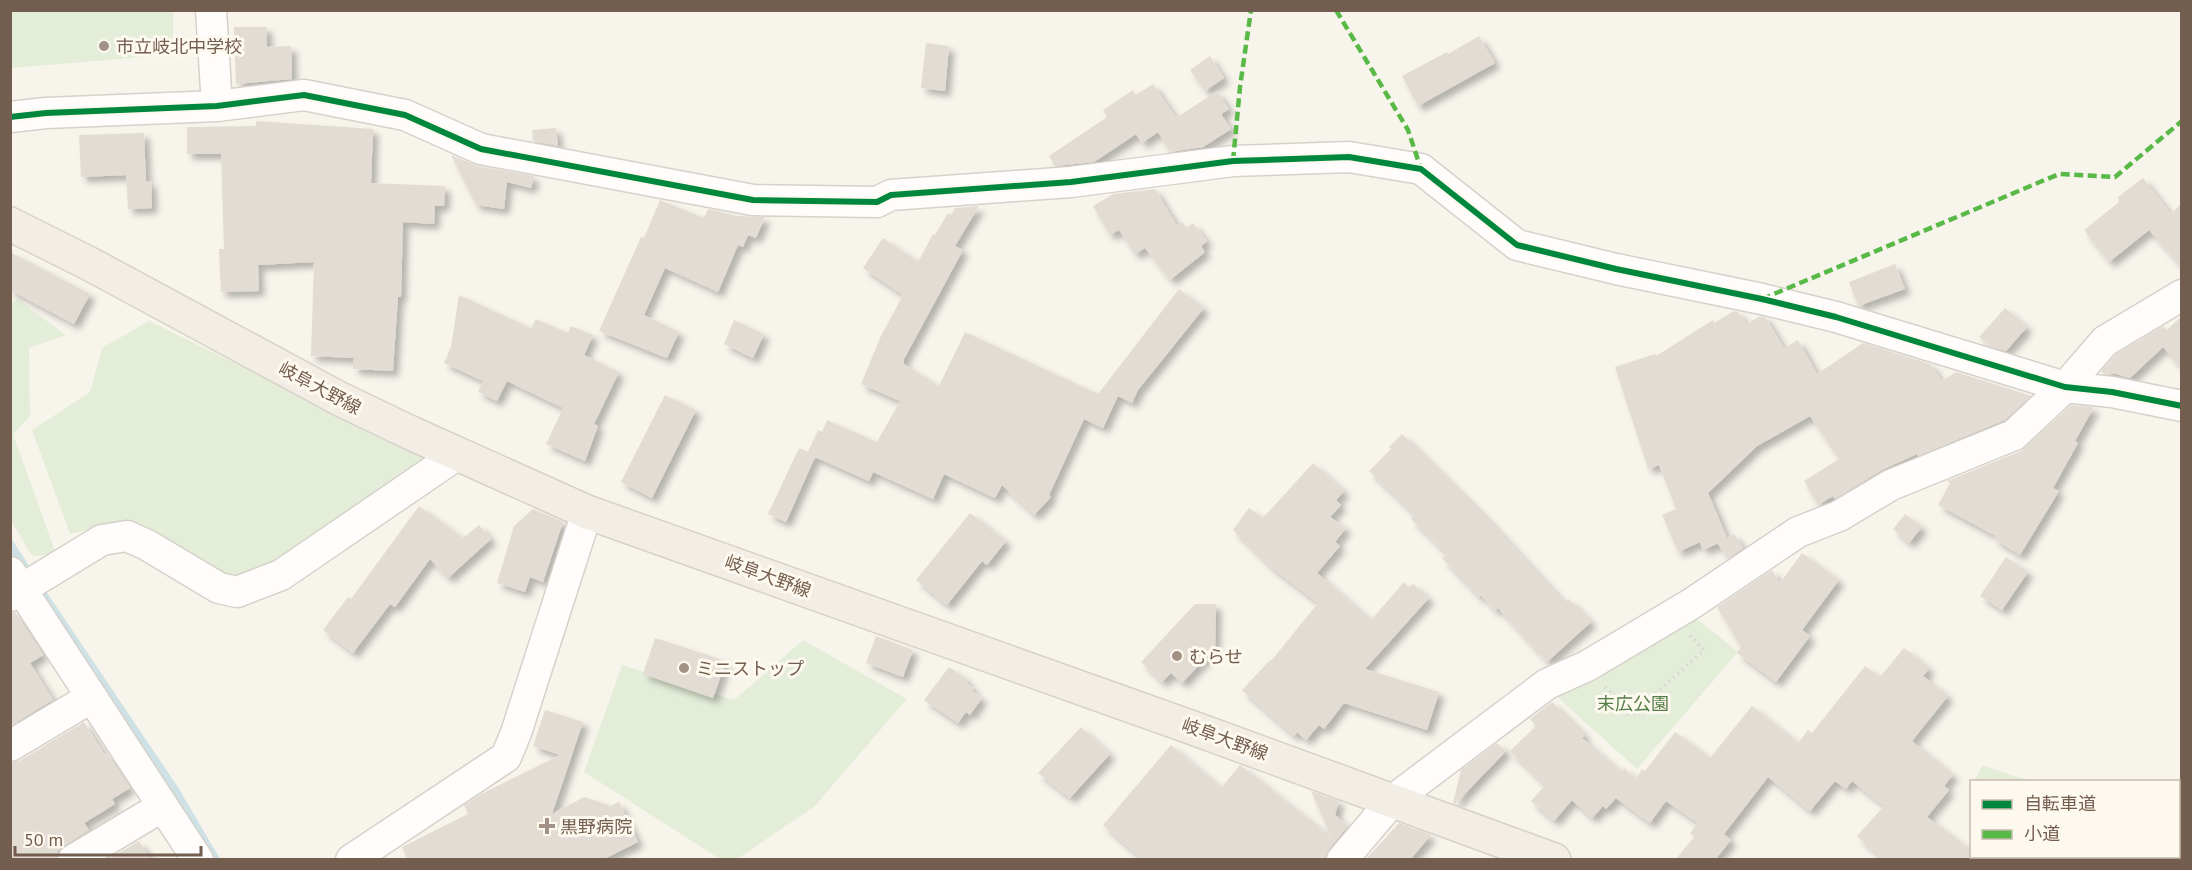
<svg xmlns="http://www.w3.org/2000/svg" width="2192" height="870" font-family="'PT Sans','Noto Sans JP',sans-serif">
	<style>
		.green { fill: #e3edd8 }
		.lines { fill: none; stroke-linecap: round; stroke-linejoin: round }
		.stream { stroke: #cee2e6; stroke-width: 8 }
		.building { fill: #e3dcd4; filter: url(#shadow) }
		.minor-casing { stroke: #d6d1ca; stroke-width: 33 }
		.primary-casing { stroke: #d8d1ca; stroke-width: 36 }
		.path { stroke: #d9d4cf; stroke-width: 4; stroke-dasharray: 1.5 4.5; stroke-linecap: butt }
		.minor { stroke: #fefdfc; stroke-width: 30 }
		.primary { stroke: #f2eee6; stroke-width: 33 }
		.quiet { stroke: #58b947; stroke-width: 4.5; stroke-dasharray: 9 4.5; stroke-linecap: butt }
		.cycleway-casing { stroke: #fef9ee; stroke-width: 10 }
		.cycleway { stroke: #00873e; stroke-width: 6 }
		.poi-dot { fill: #a19285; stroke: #fef9ee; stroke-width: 2 }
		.labels { text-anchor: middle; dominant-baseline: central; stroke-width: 6; stroke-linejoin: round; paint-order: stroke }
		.poi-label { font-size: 18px; fill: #735d4e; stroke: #fef9ee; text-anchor: start }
		.street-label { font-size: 18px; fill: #735d4e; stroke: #fef9ee }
		.park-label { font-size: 18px; fill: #557d49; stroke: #fef9ee }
	</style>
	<defs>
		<filter id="shadow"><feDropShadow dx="5.5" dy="5.5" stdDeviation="3" flood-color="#0004"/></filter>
	</defs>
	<rect width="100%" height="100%" fill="#f7f4ec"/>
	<path class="green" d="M11,10L173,11V38L144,57L11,68Z
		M17,299L66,335L29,348L30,416L13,434L56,554L32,556L11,520L10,304Z
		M149,321L431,459L274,563L237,582L121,522L70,534L32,430L90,392L102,348Z
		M1690,613L1738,652L1637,769L1556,696Z
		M803,640L907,699L814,807L737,859H720L584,772L622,665L734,700Z
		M1982,765L2029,781H1975Z"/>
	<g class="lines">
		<path class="stream" d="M10,544L31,576
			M37,585L175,790L216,860"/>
	</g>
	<path class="building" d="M234,27H267V47L291,46L292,79L236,84Z
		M1479,36L1495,63L1418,106L1402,76L1447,52L1448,54Z
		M926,43L949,46L945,91L921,88Z
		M1210,56L1224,78L1205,91L1190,70Z
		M1153,84L1176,118L1217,91L1229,109L1221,114L1231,129L1203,147L1170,152L1158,132L1142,143L1136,134L1094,162L1055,166L1049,156L1107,117L1103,110L1133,90L1136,95Z
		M256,121L373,129L371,183L445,186L444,206H435L434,224L403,222L401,297H398L393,371L353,369L354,358L311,356L314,262L258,265L259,291L221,292L219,249H224L221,154H187V127L256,126Z
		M556,128L558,146L533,141L532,130Z
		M144,133L146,182L151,181L152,208L128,209L126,175L81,177L79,135Z
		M451,155L478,166L534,176L531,188L507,182L504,209L476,205Z
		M2143,178L2171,214L2181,204V266L2149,230L2109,262L2084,230L2119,202L2118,197Z
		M1155,189L1177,226L1182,222L1187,228L1193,223L1207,241L1201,246L1205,252L1170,280L1145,248L1135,254L1119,230L1110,235L1093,206L1113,194Z
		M660,200L704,218L708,209L737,216L765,217L756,238L748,235L743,247L738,245L718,292L665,268L644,315L679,332L667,358L599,331L641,237L644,238Z
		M979,206L955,246L963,250L904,359V364L939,386L965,332L1098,394L1179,289L1204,308L1138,390L1132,403L1118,396L1103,428L1084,419L1049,495L1051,497L1034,515L1002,485L995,498L944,474L933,499L873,472L869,481L815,457L786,522L768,514L799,448L808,452L818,430L822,432L827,420L877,442L900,401L861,384L880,338L903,295L863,268L883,238L918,262L933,234L935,235L948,213L951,215L955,208Z
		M10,252L90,294L74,324L10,290Z
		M1895,264L1905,289L1858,306L1849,282Z
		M459,295L531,328L536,319L568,333L571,326L593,335L584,355L619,372L594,424L598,426L585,461L546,444L563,408L507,381L497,401L478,392L483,381L444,363L451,347Z
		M2005,308L2027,327L2006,351L1989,346L1979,337Z
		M1734,311L1738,312L1747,324L1760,316L1765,317L1784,348L1798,340L1817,374L1863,343L1930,364L1942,381L1956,372L2031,396L2005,420L1918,456L1917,454L1882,470L1835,499L1833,496L1818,505L1804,481L1839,459L1810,416L1757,446L1708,493L1727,538L1734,534L1743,548L1728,559L1718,544L1721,542L1703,550L1700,542L1678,552L1662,515L1676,509L1659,465L1648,469L1615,367L1655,354L1656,356L1713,320L1714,323Z
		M2181,317V367L2163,347L2130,378L2113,373L2104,374L2101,371L2116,354L2163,326L2167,330Z
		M734,320L764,334L753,358L724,344Z
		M665,395L696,410L652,498L621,482Z
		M2071,405L2094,407L2075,441L2078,443L2053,488L2059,491L2020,555L1994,539L1996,536L1938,505L1950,483L1947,481L2021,451Z
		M1402,434L1482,513L1565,603L1569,599L1591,622L1547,662L1498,608L1495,611L1481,595L1479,597L1442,558L1447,554L1411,519L1415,515L1369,471L1391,449L1389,447Z
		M1313,463L1344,491L1336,500L1341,505L1330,517L1346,528L1335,542L1340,546L1317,573L1371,620L1404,582L1409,587L1413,584L1429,598L1365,669L1439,692L1427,730L1344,703L1324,729L1319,725L1306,740L1297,732L1294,736L1242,690L1270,660L1271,661L1318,603L1272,568L1233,530L1249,508L1263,518Z
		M419,506L463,538L479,525L491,539L448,578L430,559L395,607L390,604L353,653L323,630L348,597L351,599Z
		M533,509L563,522L543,582L530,577L525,592L497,583L514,526Z
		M970,513L1006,541L987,565L982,561L947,605L916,580Z
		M1905,514L1922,527L1909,543L1893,529Z
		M1802,553L1839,580L1802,630L1810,636L1776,682L1737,653L1741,647L1717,607L1772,570L1780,583Z
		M2006,557L2028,572L2002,610L1980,596Z
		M1195,604H1216L1215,648L1182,683L1171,673L1162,682L1141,662Z
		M15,612L43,655L30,663L53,700L10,726V613Z
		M876,636L913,650L903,677L866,663Z
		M655,638L726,661L713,698L643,674Z
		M1904,648L1927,666L1929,669L1923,676L1948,696L1912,741L1953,775L1944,786L1949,790L1927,817L1971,850V856H1980L1984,860H1884L1857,836L1884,806L1852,781L1846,789L1835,781L1810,811L1768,777L1724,834L1731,840L1715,860H1675L1694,837L1690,833L1698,823L1666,801L1650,823L1616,798L1606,809L1603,806L1592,818L1572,800L1554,821L1531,801L1545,785L1510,751L1536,726L1530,719L1552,702L1585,735L1582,738L1621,772L1624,768L1636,779L1642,769L1645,771L1675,732L1710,758L1752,706L1798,743L1808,730L1812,733L1865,666L1880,677Z
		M949,667L968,680L966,683L974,688L972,691L982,698L970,715L966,712L958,723L924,700Z
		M545,710L583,722L552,814L584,797L611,806L619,802L638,842L602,860H408L402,847L468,814L464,805L483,793L560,755L533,746Z
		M84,722L105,755L107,754L130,788L112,799L115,804L84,823L89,830L64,846L58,851L56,860H10V763L19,761Z
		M1081,727L1110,754L1070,798L1038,773Z
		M1497,743L1506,751L1455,804L1453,803L1461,770Z
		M1171,745L1221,788L1240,765L1331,837L1311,791L1339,801L1335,815L1348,826L1329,849L1325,860H1143L1103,825Z
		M1399,823L1431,835L1410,860H1365Z
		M139,841L151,860H107Z"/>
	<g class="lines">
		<g class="minor-casing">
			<path id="minor" d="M211,10L217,106
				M10,117L46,113L217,106L304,95L405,115L481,149L753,200L877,202L891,195L1071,182L1233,161L1349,157L1421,169L1517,245L1616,269L1762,299L1836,317L2065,387L2112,392L2182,406
				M10,572L198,860
				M10,596L102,540L127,536L147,545L219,588L237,592L281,575L458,454
				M10,746L92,697
				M73,860L163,806
				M351,860L506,757L516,733L587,512
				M1342,860L1393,800L1547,684L1587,666L1691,604L1798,532L1839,516L1891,485L2014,435L2065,387L2105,341L2182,295"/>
		</g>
		<g class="primary-casing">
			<path id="primary" d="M10,224L90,264L340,399L411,433L587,512L1193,728L1554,860"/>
		</g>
		<path class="path" d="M1605,687L1631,716L1704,650L1690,635"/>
		<use href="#minor" class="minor"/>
		<use href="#primary" class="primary"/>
		<path class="quiet" d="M1336,10L1408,130L1421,169
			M1233,161L1240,87L1251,10
			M1762,299L2059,174L2115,177L2182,121"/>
		<g class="cycleway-casing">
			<path id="cycleway" d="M10,117L46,113L217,106L304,95L405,115L481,149L753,200L877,202L891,195L1071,182L1233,161L1349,157L1421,169L1517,245L1616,269L1762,299L1836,317L2065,387L2112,392L2182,406"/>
		</g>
		<use href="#cycleway" class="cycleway"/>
	</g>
	<g class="poi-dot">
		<circle cx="104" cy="46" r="6"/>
		<circle cx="1177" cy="656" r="6"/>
		<circle cx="684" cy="668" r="6"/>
		<path d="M544 817h6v6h6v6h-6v6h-6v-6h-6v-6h6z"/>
	</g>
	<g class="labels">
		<g class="poi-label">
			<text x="116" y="46">市立岐北中学校</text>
			<text x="1189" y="656">むらせ</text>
			<text x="696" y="668">ミニストップ</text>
			<text x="560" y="826">黒野病院</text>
		</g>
		<g class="street-label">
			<text transform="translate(320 388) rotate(28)">岐阜大野線</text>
			<text transform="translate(768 576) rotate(20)">岐阜大野線</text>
			<text transform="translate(1225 739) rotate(20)">岐阜大野線</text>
		</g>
		<g class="park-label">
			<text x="1633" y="703">末広公園</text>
		</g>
	</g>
	<rect width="2192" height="870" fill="none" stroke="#735d4e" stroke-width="24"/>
	<rect x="1970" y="780" width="210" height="78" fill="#fef9ee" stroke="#c6bbae" stroke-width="1.5"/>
	<rect x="1982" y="800" width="30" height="9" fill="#00873e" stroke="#c6bbae" stroke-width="1.5"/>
	<text x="2024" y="810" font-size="18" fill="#735d4e">自転車道</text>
	<rect x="1982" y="830" width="30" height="9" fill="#58b947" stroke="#c6bbae" stroke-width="1.5"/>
	<text x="2024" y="840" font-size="18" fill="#735d4e">小道</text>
	<path d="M15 846v9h186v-9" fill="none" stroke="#735d4e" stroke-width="3"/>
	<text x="24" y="846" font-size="18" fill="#735d4e" stroke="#fef9ee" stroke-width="4.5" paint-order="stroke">50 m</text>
</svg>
